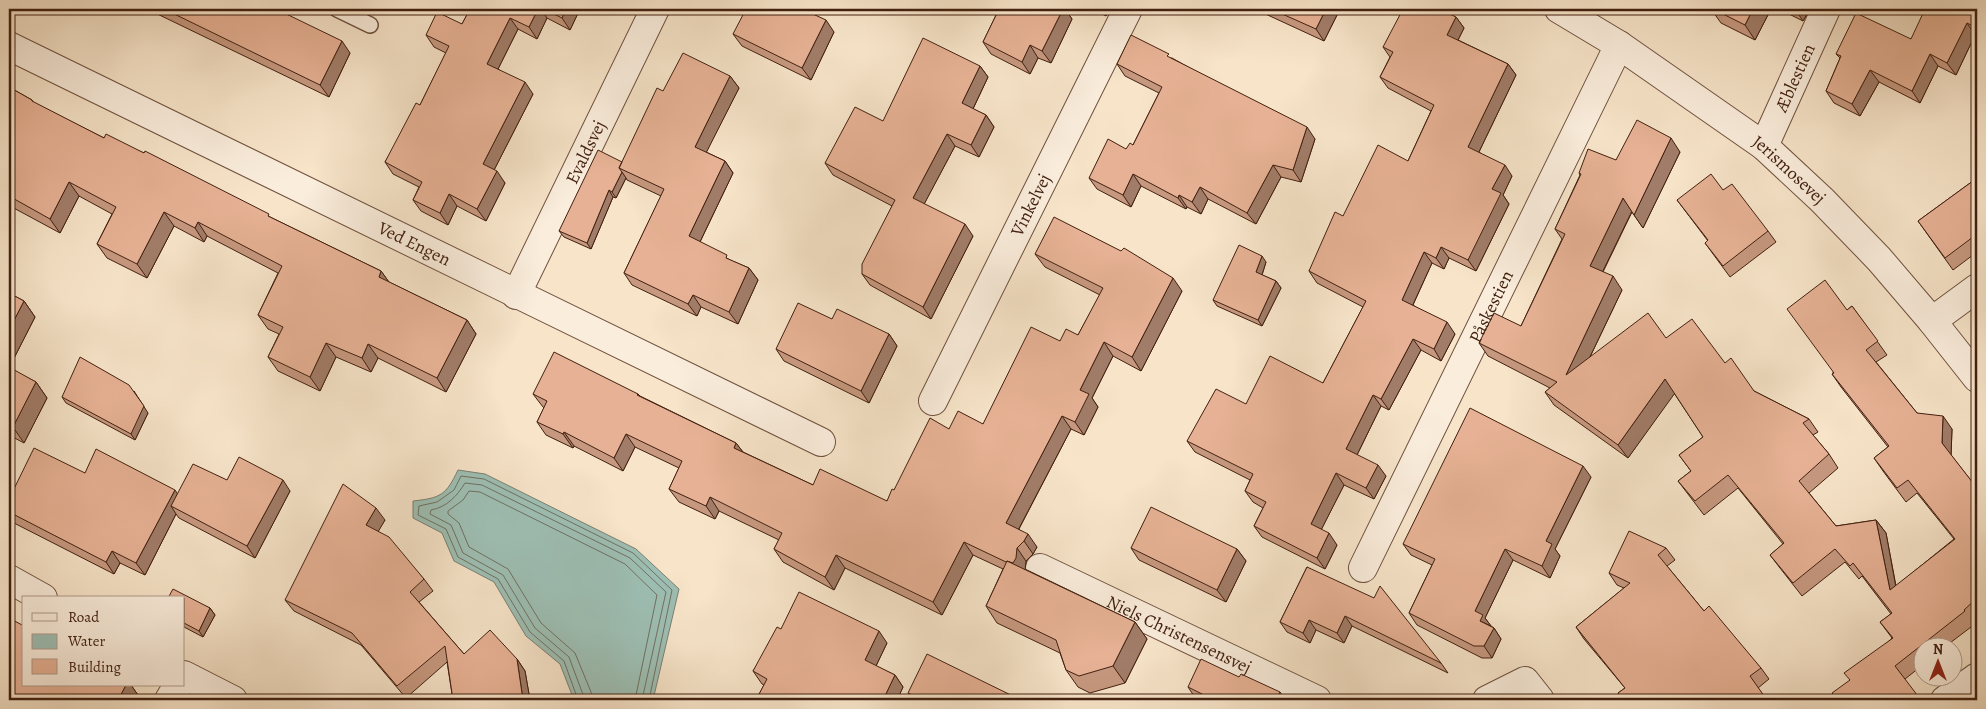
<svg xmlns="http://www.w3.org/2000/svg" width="1986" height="709" font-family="Alegreya,serif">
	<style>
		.water { fill: #9dbfb4; stroke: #797f72 }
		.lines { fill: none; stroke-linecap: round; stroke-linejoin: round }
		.shore { stroke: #707062; stroke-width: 1 }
		.lane-casing { stroke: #6f513e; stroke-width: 18 }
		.street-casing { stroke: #6f513e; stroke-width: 30 }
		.lane { stroke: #faeddc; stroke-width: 15 }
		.street { stroke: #faeddc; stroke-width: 28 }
		.wall { fill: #c6987f; stroke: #422010 }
		.shaded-wall { fill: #a17c68; stroke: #422010 }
		.building { fill: #e6b194; stroke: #422010 }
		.labels { text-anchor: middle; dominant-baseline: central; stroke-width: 5; stroke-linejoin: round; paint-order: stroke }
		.street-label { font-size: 18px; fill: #422010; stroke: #faeddc }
	</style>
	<rect width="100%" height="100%" fill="#f7e4c9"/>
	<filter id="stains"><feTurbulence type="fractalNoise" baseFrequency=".004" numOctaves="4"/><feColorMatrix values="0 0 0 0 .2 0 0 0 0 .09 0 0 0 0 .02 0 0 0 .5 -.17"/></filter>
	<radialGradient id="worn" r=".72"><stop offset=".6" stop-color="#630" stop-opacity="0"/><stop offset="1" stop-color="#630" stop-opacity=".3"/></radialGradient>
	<path class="water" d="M458,470L485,474L636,549L679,589L653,700H574L560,664L526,636L494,582L454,561L442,533L413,518V501C441,498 446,495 458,470Z"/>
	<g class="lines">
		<path class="shore" d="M578,700L564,661L530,632L498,579L458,557L446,529L418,515L419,506L437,502L454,490L461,476L484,479L633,553L672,590L649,700
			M585,700L569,657L535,628L503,575L463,553L451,525L430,514L431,510C447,507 457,496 465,483L482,485L630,558L666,592L642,700
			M592,700L591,692L575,653L541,623L508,569L469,547L459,523L448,514V511L463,500L469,491L480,492L625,564L657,595L635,700"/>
		<g class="lane-casing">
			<path id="lane" d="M337,9L370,25"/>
		</g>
		<g class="street-casing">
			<g id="street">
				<path id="s1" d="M1559,9L1619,45L1764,146L1822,200L1879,259L1932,321L1977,378"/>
				<path id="s2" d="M9,46L821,442"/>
				<path id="s3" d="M1764,146L1826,9"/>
				<path id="s4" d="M516,295L655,9"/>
				<path d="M1932,321L1977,288"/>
				<path id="s5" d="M933,401L1128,9"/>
				<path id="s6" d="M1040,568L1317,700"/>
				<path id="s7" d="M1363,568L1619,45"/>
				<path d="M9,579L43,598"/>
				<path d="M184,675L233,700"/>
				<path d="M169,700L178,685"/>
				<path d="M1487,700L1525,681L1540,700"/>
				<path d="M1945,700L1977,677"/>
			</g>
		</g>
		<use href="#lane" class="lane"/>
		<use href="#street" class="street"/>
	</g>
	<path class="wall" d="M147,9H276L350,53L329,97Z
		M470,9H580L570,30L547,18L537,39L518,29L498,69L533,94L494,170L505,183L486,221L457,206L448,225L421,211L413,200L419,187L393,174L385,162L420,105L446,53L434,47L426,35L462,24Z
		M999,9H1065L1072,19L1051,63L1038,58L1030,74L991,54L983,42Z
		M1093,9H1110L1106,16Z
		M1257,9H1340L1324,41L1259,11Z
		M1711,9H1771L1755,40L1721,23Z
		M1779,9H1810L1803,21Z
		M1977,9V36L1975,35L1956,75L1938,66L1920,103L1879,82L1860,116L1834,103L1826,91L1840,58L1836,54L1911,39Z
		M1456,17L1464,28L1458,40L1508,64L1516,75L1479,152L1512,176L1503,195L1509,204L1476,271L1449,258L1444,269L1432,263L1413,305L1455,334L1441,361L1421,350L1389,410L1381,406L1357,455L1386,476L1374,499L1344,485L1321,530L1337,545L1325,569L1262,537L1254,526L1263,508L1253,502L1245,491L1250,480L1195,452L1187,441L1246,404L1323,383L1363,307L1317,283L1309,271L1343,216L1408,161L1431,111L1388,88L1380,77L1390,57L1383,47Z
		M834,32L811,80L742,46L733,34Z
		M1172,58L1315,139L1301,182L1281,177L1256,224L1208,199L1201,214L1187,207L1186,209L1141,186L1131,207L1097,189L1089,178L1133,145L1159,93L1125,76L1117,64Z
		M980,66L988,77L973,109L986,115L994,127L979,157L955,146L924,204L973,236L931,319L870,285L862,274L892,206L833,175L825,163Z
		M730,76L739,88L706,152L725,161L733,173L700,242L730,260L749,268L758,280L738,324L701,307L697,316L632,285L624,273L661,196L627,180L626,178L616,198L613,197L591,249L564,237L559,231L622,162L663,91Z
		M9,87L32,100L34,103L104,138L144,153L272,218L381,271L389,282L467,320L476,334L446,392L378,358L371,372L336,357L320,391L278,371L268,357L279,334L268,329L258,315L278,273L207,236L204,242L174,226L147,278L107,258L97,244L112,214L79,196L60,233L10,206L9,204V161L10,158L9,157Z
		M1680,152L1643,228L1632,212L1603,272L1622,290L1590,357L1666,338L1725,363L1754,391L1809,419L1818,432L1813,435L1829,454L1838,468L1809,493L1836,526L1876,520L1886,533L1896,586L1954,539L1917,493L1906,502L1883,471L1874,458L1888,447L1841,387L1832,374L1833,373L1847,310L1852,306L1887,355L1876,362L1917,413L1952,429L1951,455L1973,483L1977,480V619L1973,623L1975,624L1946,646H1924V664L1905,679L1849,680L1892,638L1880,622L1891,614L1862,576L1859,579L1845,562L1802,596L1780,568L1770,555L1783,544L1738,488L1704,515L1678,481L1691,471L1679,455L1703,437L1674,393L1628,458L1554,405L1545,392L1550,388L1488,356L1479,343L1521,326L1562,239L1555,229L1580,175L1579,173L1616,160Z
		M1977,178V252L1953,270L1918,221Z
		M1723,190L1768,231L1776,242L1730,277L1705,243L1708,241L1677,200Z
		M1035,254L1182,291L1141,371L1113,356L1092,398L1098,407L1084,435L1071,429L1019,529L1037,547L1033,554L1026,561L1025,569L1135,622L1147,639L1125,683L1090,693L1078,687L1066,670L1060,653L997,623L986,606L1003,569L973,555L942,615L845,568L834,590L783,562L774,549L779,540L719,511L715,519L679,502L669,489L679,468L635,447L623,471L574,446L573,448L546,435L537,422L544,408L543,407L533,394H638L640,396L736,443L743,452L813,485L887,501L894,490L949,429L983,424L1060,341L1078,335L1100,295L1045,267Z
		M1266,262L1262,275L1276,281L1281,288L1262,326L1217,306L1213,300Z
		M9,293L24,301L35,317L9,368L36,382L47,398L24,443L9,435Z
		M832,319L889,334L897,346L869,403L784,361L776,349Z
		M62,397L148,413L135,440L66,403Z
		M85,473L178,494L227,480L290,491L255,558L179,518L176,514L145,575L120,563L114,574L12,522L9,517V499Z
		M1591,477L1555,549L1560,556L1550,578L1513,560L1485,618L1491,626L1494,628L1501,639L1492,658H1482L1417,625L1409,613L1432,565L1411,555L1403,544Z
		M385,520L378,531L424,579L433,591L419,602L464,654L517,659L525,671L530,700H453L447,662L406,698L361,645L294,611L285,600Z
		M1131,548L1237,549L1246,561L1226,602L1139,560Z
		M1666,548L1675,560L1667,566L1704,611L1761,668L1769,679L1758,688L1767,700H1623L1618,693L1625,688L1584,639L1576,627L1624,588L1617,585L1609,573Z
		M1307,567L1441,663L1448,673L1352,626L1344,643L1316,630L1310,643L1287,632L1280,622Z
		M184,598L210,608L215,615L203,637L184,627Z
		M9,618L24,685H131L140,698L139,700H9Z
		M781,629L887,643L876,666L895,675L903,687L897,700H756L764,685L762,684L753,671Z
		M1188,687L1286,700H1198L1196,699Z
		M908,693L1021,700H913Z"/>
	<path class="shaded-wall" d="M538,9H541L547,18L537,39L529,27Z
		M566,9H580L570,30L562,18Z
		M1063,9H1065L1072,19L1051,63L1042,51Z
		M1102,9H1110L1106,16Z
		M1326,9H1340L1324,41L1316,29Z
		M1753,9H1771L1755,40L1745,25Z
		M1795,9H1810L1803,21Z
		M1456,17L1464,28L1455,46L1447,35Z
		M510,18L518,29L495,75L487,64Z
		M826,20L834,32L811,80L802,68Z
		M1967,23L1975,35L1956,75L1947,63Z
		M342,41L350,53L329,97L320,85Z
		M1030,45L1038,58L1030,74L1022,62Z
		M1930,54L1938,66L1920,103L1912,91Z
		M1508,64L1516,75L1476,158L1468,147Z
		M980,66L988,77L970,115L962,103Z
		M1870,70L1879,82L1860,116L1852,104Z
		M730,76L739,88L703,159L695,147Z
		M525,82L533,94L491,176L483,164Z
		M986,115L994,127L979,157L971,145Z
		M1307,127L1315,139L1301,182L1293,170Z
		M947,134L955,146L921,210L913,198Z
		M1671,138L1680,152L1643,228L1634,215Z
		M725,161L733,173L697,248L689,236Z
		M1273,165L1281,177L1256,224L1247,213Z
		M1505,165L1512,176L1503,195L1509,204L1476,271L1468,260L1492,189Z
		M497,171L505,183L486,221L477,209Z
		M622,172L626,178L616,198L612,192Z
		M1133,174L1141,186L1131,207L1123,195Z
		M69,182L79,196L60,233L50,219Z
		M1200,187L1208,199L1201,214L1192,202Z
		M609,190L613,197L591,249L587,243Z
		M449,194L457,206L448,225L440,213Z
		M1179,195L1187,207L1186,209L1178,198Z
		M1623,198L1632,211L1599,279L1590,266Z
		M164,212L174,226L147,278L137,264Z
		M198,222L207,236L204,242L195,228Z
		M965,224L973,236L931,319L923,307Z
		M1441,247L1449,258L1444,269L1436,258Z
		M1424,252L1432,263L1410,311L1402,300Z
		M1262,256L1266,262L1261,278L1256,272Z
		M749,268L758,280L738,324L729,312Z
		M381,271L391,285L379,277Z
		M1613,276L1622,290L1575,388L1566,375Z
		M1173,278L1182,291L1141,371L1132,357Z
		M1276,281L1281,288L1262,326L1258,320Z
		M693,295L701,307L697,316L688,304Z
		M24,301L35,317L9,368V330Z
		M467,320L476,334L446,392L437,378Z
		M1447,322L1455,334L1441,361L1434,349Z
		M889,334L897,346L869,403L861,391Z
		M1413,339L1421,350L1389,410L1381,399Z
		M1104,342L1113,356L1092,398L1098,407L1084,435L1075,422L1080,390Z
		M326,343L336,357L320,391L310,377Z
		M368,344L378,358L371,372L362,358Z
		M1665,379L1675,393L1628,458L1618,445Z
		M36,382L47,398L24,443L13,427Z
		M134,391L148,413L135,440L131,434Z
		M1373,395L1381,406L1354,461L1346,449Z
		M1062,416L1071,429L1015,536L1006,523Z
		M1943,416L1952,429L1951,456L1942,443Z
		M564,432L574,446L573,448L563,434Z
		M626,434L635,447L623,471L614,458Z
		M736,443L746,456L734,448Z
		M1378,465L1386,476L1374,499L1366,488Z
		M1583,466L1591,477L1555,549L1560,556L1550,578L1542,566L1546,541Z
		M1336,473L1344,485L1318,536L1311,524Z
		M283,480L290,491L255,558L247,546Z
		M175,490L183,502L171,506L176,514L145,575L136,563Z
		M710,497L719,511L715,519L706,506Z
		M376,508L385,520L375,537L366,525Z
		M1876,520L1886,533L1899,604L1890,590Z
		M1329,533L1337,545L1325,569L1317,558Z
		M1028,534L1037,547L1033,554L1024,541Z
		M964,542L973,555L942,615L933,602Z
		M1017,548L1026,561L1025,571L1012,565Z
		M1237,549L1246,561L1226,602L1217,590Z
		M1505,549L1513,560L1485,618L1491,626L1480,621L1475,611Z
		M112,551L120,563L114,574L106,562Z
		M836,555L845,568L834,590L825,577Z
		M210,608L215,615L203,637L199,631Z
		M1345,616L1352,626L1344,643L1337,633Z
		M1309,620L1316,630L1310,643L1303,633Z
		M1135,622L1147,639L1125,683L1113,666Z
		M1494,628L1501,639L1492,658L1484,646Z
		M879,631L887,643L873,672L865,660Z
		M517,659L525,671L530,700H523Z
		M895,675L903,687L897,700H883Z
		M126,685H131L140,698L139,700H118Z
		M1280,692L1286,700H1276Z
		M841,695L845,700H839Z"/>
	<path class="building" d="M164,9H276L342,41L320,85Z
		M470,9H538L529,27L510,18L487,64L525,82L483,164L497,171L477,209L449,194L440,213L413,200L422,182L385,162L416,103L420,105L449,46L426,35L437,12L462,24Z
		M544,9H566L562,18Z
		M746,9H802L826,20L802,68L733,34Z
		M999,9H1063L1042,51L1030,45L1022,62L983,42Z
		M1271,9H1326L1316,29Z
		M1403,9H1439L1456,17L1447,35L1508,64L1468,147L1505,165L1492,189L1501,193L1468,260L1441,247L1436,258L1424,252L1402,300L1447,322L1434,349L1413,339L1381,399L1373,395L1346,449L1378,465L1366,488L1336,473L1311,524L1329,533L1317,558L1254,526L1266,502L1245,491L1253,474L1187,441L1216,389L1246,404L1270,356L1323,383L1366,301L1309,271L1335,212L1343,216L1378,145L1408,161L1434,105L1380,77L1393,52L1383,47Z
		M1713,9H1753L1745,25Z
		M1925,9H1977V28L1967,23L1947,63L1930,54L1912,91L1870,70L1852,104L1826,91L1841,56L1836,54L1856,13L1911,39Z
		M1131,35L1169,54L1167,56L1307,127L1293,170L1273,165L1247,213L1200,187L1192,202L1179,195L1178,198L1133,174L1123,195L1089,178L1108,139L1126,149L1130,143L1133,145L1162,87L1117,64Z
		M923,38L980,66L962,103L986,115L971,145L947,134L913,198L965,224L923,307L862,274V264L895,200L825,163L855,107L883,121Z
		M683,53L730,76L695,147L725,161L689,236L727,255L726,258L749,268L729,312L693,295L688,304L624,273L664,189L619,168L657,88L663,91Z
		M9,87L32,100V101L104,138L106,134L144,153L145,151L269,214L268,216L381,271L379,277L467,320L437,378L368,344L362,358L326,343L310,377L268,357L283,327L258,315L282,266L198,222L195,228L164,212L137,264L97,244L116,207L69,182L50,219L9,196V161L14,151L9,148Z
		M1637,120L1671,138L1634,215L1623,198L1590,266L1613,276L1566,375L1648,313L1666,338L1692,319L1725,363L1731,358L1754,391L1809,419L1803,423L1829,454L1799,481L1836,526L1876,520L1890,590L1955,539L1908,480L1897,488L1874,458L1889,446L1832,374L1834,373L1787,309L1825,280L1847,310L1852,306L1878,341L1866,350L1917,413L1943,416L1942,443L1973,483L1977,480V598L1964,610L1965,611L1895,666L1921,700H1837L1832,693L1850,680L1844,673L1893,638L1880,622L1892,613L1853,563L1850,566L1835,549L1793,583L1770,555L1784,543L1728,475L1695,501L1678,481L1691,471L1679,455L1703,437L1665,379L1618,445L1545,392L1557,382L1479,343L1494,313L1521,326L1565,234L1555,229L1581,174L1579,173L1588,149L1616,160Z
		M598,150L622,162L619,168L622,172L612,192L609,190L587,243L559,231Z
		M1711,174L1723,190L1732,184L1768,231L1723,266L1705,243L1708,240L1677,200Z
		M1977,178V234L1945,258L1918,221Z
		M1054,217L1121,251L1124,248L1173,278L1132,357L1104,342L1080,390L1089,394L1075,422L1062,416L1006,523L1028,534L1024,541L1017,548L1016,558L1013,563L1007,561L1006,562L964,542L933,602L836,555L825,577L774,549L782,533L710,497L706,506L669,489L682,461L626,434L614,458L564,432L563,434L537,422L547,401L533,394L554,352L638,394L637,395L736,443L734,448L813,485L820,469L887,501L892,489L894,490L930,418L949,429L958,411L983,424L1031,327L1060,341L1066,329L1078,335L1103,288L1035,254Z
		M1239,245L1262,256L1256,272L1276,281L1258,320L1213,300Z
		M9,293L24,301L9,330Z
		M798,303L832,319L837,309L889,334L861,391L776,349Z
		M80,357L129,385L144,406L131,434L62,397Z
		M9,367L36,382L13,427L9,425Z
		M1470,408L1583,466L1546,541L1552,544L1542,566L1505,549L1475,611L1483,615L1480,621L1494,628L1484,646H1474L1409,613L1435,559L1403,544Z
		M34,448L85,473L96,449L175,490L136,563L112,551L106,562L9,512V499Z
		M239,457L283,480L247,546L171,506L193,464L227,480Z
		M343,484L376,508L366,525L389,537L424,579L410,592L464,654L490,630L517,659L523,700H453L445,646L397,686L352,633L285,600Z
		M1151,507L1237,549L1217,590L1131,548Z
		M1629,531L1666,548L1658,555L1704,611L1709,606L1761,668L1750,676L1767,700H1623L1618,693L1625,688L1576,627L1630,583L1609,573Z
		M1007,561L1135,622L1113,666L1079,676L1066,670L1056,640L986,606Z
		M1307,567L1374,598L1380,586L1441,663L1345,616L1337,633L1309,620L1303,633L1280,622Z
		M173,589L210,608L199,631L184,623V598H168Z
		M799,592L879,631L865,660L895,675L883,700H852L841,695L839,700H756L767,679L753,671L777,627L781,629Z
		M9,618L24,626V685H126L118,700H9V669L13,661H9Z
		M927,654L1021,700H923L908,693Z
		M1201,659L1239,677L1241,674L1280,692L1276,700H1204L1206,696L1188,687Z"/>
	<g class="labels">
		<g class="street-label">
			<text stroke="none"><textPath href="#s3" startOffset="75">Æblestien</textPath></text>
			<text stroke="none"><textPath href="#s4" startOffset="159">Evaldsvej</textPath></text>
			<text stroke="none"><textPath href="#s1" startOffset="281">Jerismosevej</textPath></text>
			<text stroke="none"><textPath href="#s5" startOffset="219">Vinkelvej</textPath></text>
			<text stroke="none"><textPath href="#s2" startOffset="451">Ved Engen</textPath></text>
			<text stroke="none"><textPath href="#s7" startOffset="291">Påskestien</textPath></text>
			<text stroke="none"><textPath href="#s6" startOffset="154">Niels Christensensvej</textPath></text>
		</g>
	</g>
	<rect width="1986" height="709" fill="none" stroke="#f7e4c9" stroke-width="30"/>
	<rect x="10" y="10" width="1966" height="689" fill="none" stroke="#422010" stroke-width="2.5"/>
	<rect x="15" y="15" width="1956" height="679" fill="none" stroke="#422010"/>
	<rect x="22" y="596" width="162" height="90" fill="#faeddc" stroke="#b09b8a"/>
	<rect x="32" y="613" width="25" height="8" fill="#faeddc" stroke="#b09b8a"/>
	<text x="68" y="622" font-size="15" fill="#422010">Road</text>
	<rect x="32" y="634" width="25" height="15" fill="#9dbfb4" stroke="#b09b8a"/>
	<text x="68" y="646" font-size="15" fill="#422010">Water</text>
	<rect x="32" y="659" width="25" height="15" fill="#e6b194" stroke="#b09b8a"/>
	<text x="68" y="672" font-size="15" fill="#422010">Building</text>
	<g transform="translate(1938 662)"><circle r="24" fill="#faeddc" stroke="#b09b8a"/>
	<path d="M0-4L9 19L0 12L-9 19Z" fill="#8f2418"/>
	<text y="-8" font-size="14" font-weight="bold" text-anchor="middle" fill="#422010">N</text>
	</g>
	<rect width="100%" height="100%" filter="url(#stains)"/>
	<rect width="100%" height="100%" fill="url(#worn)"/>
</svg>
